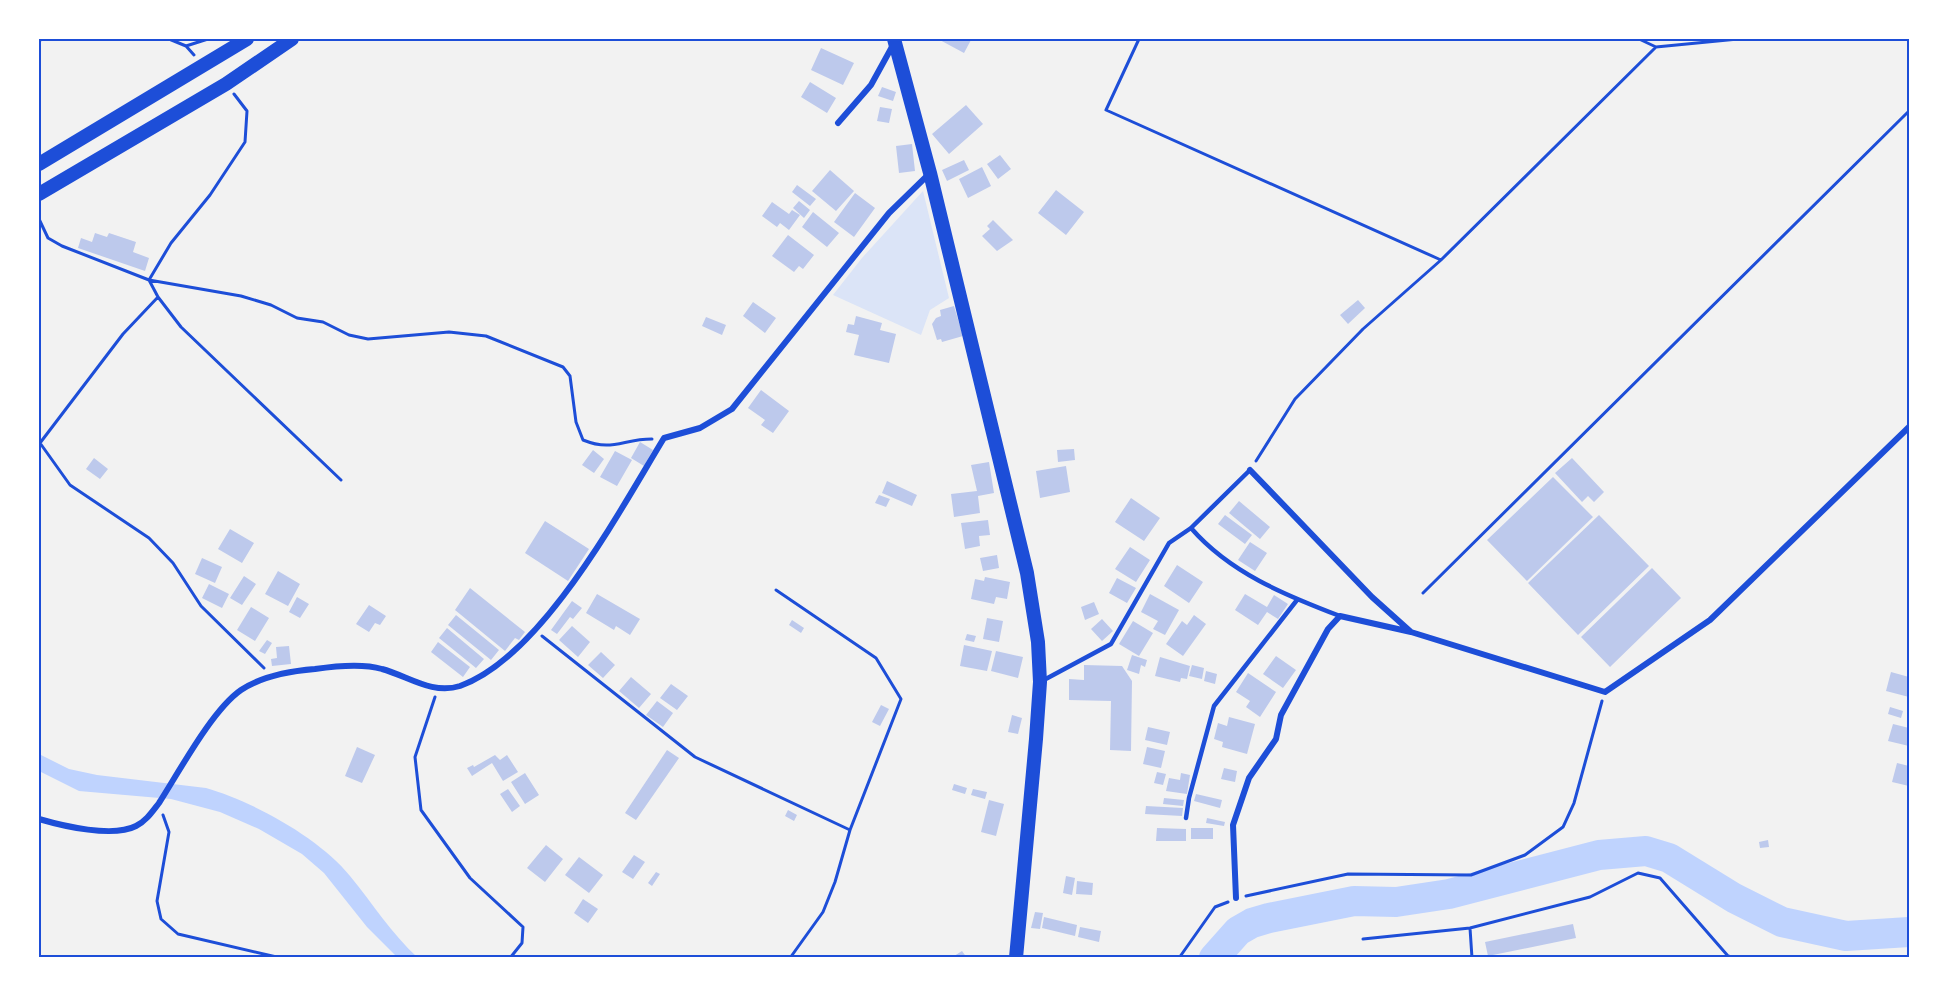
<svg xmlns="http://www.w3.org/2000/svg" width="1948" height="997" font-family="'Nunito Sans',sans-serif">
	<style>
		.green { fill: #dbe4f7 }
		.water { fill: #bfd3fe }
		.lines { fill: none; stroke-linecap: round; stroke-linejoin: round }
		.river { stroke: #bfd3fe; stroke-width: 30 }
		.building { fill: #bdc9ec }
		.path { stroke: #1d4ed8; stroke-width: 3 }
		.service { stroke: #1d4ed8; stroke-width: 4.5 }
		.minor { stroke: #1d4ed8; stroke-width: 6 }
		.primary { stroke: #1d4ed8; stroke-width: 14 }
		.trunk { stroke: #1d4ed8; stroke-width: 14 }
		.neatline { fill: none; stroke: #1d4ed8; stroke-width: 2 }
	</style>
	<rect width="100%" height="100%" fill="#f2f2f2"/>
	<path class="green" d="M923,191L949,298L930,310L921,335L833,295L862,258Z"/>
	<path class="water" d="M39,754L69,769L97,775L206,788C252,801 320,838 350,876C373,904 391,933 418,958H398L367,927L324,873L302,854L259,829L220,812L171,799L79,791L39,771Z"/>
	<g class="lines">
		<path class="river" d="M1214,958L1238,931L1252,923L1269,918L1354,901L1396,902L1449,894L1599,855L1646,851L1669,858L1734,898L1782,922L1846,936L1909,932"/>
	</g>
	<path class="building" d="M938,39H968L971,40L964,53Z
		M821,48L854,63L843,85L811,70Z
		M810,82L836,98L827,113L801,97Z
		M882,87L896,92L893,101L878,96Z
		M966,105L983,124L949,154L932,134Z
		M880,107L892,109L889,123L877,121Z
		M912,144L915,171L899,173L896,146Z
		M1000,155L1011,169L998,179L987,164Z
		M964,160L969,170L947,181L942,170Z
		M982,167L991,186L968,198L959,179Z
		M830,170L854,191L836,211L812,191Z
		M797,185L816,199L810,206L792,192Z
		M1056,190L1084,212L1066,235L1038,213Z
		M855,193L875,208L854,237L834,222Z
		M799,201L810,210L804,218L793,208Z
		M772,202L789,214L792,210L800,215L789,230L780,223L777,227L762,216Z
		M813,212L839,233L827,247L802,227Z
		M993,220L1013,240L997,251L982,236L990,229L987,226Z
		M95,233L107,237L109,233L136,242L133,252L149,258L145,271L78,248L81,238L92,242Z
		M788,235L814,255L803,269L799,266L794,272L772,256Z
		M1358,300L1365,308L1348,324L1340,315Z
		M753,302L776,318L765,333L743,316Z
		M954,306L963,336L942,342L941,339L937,340L932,324L936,318L941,316L940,310Z
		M856,316L882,323L880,330L896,334L889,363L854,355L859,335L846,332L848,324L854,325Z
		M706,317L726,325L722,335L702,326Z
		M761,390L789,411L773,433L761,425L765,420L748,408Z
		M640,442L653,450L644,466L631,458Z
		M1074,449L1075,460L1058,462L1057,450Z
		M593,450L604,459L594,473L582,465Z
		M615,451L632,460L617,486L600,477Z
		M94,458L108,469L100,479L86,469Z
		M1572,458L1604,492L1594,502L1588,496L1582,502L1555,473Z
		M989,462L994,493L978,496L980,513L954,517L951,494L977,491L971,465Z
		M1066,466L1070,492L1040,498L1036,471Z
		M1553,477L1593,517L1527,581L1487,540Z
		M887,481L917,495L912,506L882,493Z
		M879,495L890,499L886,507L875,503Z
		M1131,498L1160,518L1144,541L1115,522Z
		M1239,501L1270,527L1260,539L1229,513Z
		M1225,515L1252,535L1245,544L1218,524Z
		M1599,515L1649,566L1578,635L1528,583Z
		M988,520L990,535L979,536L980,546L965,549L961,523Z
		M545,521L589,549L568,581L525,553Z
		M230,529L254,543L242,563L218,549Z
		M1250,542L1267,553L1255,571L1238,560Z
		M1130,547L1150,560L1136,582L1115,569Z
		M997,555L999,568L983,571L980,558Z
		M202,558L222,567L215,583L195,574Z
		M1177,565L1203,582L1189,603L1164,586Z
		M1652,568L1681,598L1610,667L1581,637Z
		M278,571L300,584L288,606L265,594Z
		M244,576L256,584L242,605L230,598Z
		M985,577L1010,582L1007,599L996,597L994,604L971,599L975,579L984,581Z
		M1117,578L1136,588L1127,603L1109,593Z
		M209,584L229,594L222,608L202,598Z
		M470,588L525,632L519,640L515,638L505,651L455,610Z
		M597,594L640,619L630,635L616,626L614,630L586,613Z
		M1150,594L1179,610L1165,635L1153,629L1158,621L1141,612Z
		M1245,594L1267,607L1274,595L1288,604L1278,619L1267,612L1258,625L1235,610Z
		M297,597L309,604L300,618L289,612Z
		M572,601L582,608L573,619L570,617L557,634L551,630Z
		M1094,602L1099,614L1085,620L1081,607Z
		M369,605L386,616L380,625L375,623L369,632L356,624Z
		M251,607L269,618L255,641L237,630Z
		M456,615L499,650L491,660L448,625Z
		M1194,615L1206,624L1183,656L1166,644L1182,621L1187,625Z
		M987,618L1003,621L999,642L983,639Z
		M1102,619L1113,631L1102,641L1091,629Z
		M792,620L804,628L801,633L789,625Z
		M1133,621L1153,633L1139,656L1119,644Z
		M572,626L590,642L578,657L559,640Z
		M447,628L484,659L476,668L439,638Z
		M967,634L976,636L974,642L965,640Z
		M267,640L272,643L265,654L259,651Z
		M438,642L470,667L463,677L431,652Z
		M964,645L992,651L987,671L960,666Z
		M289,646L291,664L272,666L271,659L277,658L276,647Z
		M996,651L1023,657L1018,678L991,671Z
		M601,652L615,665L603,678L588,665Z
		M1132,655L1147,660L1145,667L1141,665L1139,674L1127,670Z
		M1276,656L1296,670L1283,688L1263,674Z
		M1160,657L1190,666L1187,679L1181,678L1180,682L1155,676Z
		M1084,665L1122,666L1132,681L1131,751L1110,750L1111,701L1069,700V679L1084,680Z
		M1192,665L1204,668L1202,679L1189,676Z
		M1206,671L1217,674L1215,684L1204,681Z
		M1891,672L1909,677V697L1886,691Z
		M1248,673L1276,692L1260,717L1246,707L1250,701L1236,692Z
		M631,677L651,694L639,708L619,691Z
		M671,684L688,696L677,710L660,698Z
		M657,701L673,713L663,727L646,715Z
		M881,705L889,709L880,726L872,722Z
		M1890,707L1903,711L1901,718L1888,714Z
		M1012,715L1022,718L1018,734L1008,732Z
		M1229,717L1255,724L1247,754L1222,747L1223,742L1214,739L1218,723L1227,726Z
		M1893,724L1909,728V746L1888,741Z
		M1148,727L1170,732L1167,745L1145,740Z
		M357,747L375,755L362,783L345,776Z
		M1147,747L1165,751L1161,768L1143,764Z
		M667,750L679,758L636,820L625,813Z
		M495,755L500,760L507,755L518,772L503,781L492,763L472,776L467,768L473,765L474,767Z
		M1897,763L1909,766V786L1892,782Z
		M1224,768L1237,771L1235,782L1221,779Z
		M1157,772L1166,774L1163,785L1154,783Z
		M525,773L539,795L525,804L511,782Z
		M1181,773L1190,775L1187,794L1166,791L1169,778L1180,780Z
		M954,784L967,788L965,794L952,790Z
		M508,789L520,806L512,812L500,794Z
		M973,789L987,792L985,799L971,795Z
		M1196,794L1222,800L1220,808L1194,801Z
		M1164,798L1184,800L1183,806L1163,804Z
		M989,800L1004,804L996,836L981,832Z
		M1146,806L1183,808L1182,816L1145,814Z
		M788,810L797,815L794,821L785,816Z
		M1207,818L1225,822L1224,826L1206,823Z
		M1157,828L1186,829V841H1156Z
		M1191,828H1213V839H1191Z
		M1768,840L1769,847L1760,848L1759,842Z
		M546,845L563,859L545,882L527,868Z
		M634,855L645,862L633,879L622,872Z
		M579,857L603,875L589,893L565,875Z
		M656,872L660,874L652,886L648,883Z
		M1066,876L1075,878L1072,895L1063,893Z
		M1077,881L1093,883L1092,895L1076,894Z
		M583,899L598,909L588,923L574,913Z
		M1035,912L1043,913L1040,929L1031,928Z
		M1044,917L1077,925L1075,936L1042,928Z
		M1573,924L1576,938L1488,956L1485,942Z
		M1080,927L1101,931L1099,942L1078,937Z
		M962,951L967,958H951Z"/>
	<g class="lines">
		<path class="path" d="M169,39L186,46L194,55
			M1139,39L1106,110L1441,260
			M1639,39L1656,47
			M39,41L42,39
			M186,46L208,39
			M39,219L48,238L62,246L149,280L241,296L271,305L297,318L323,322L349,335L368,339L449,332L486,336L563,367L570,376L576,422L583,440C613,452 622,439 652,439
			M149,280L158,297L123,334L40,443L70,485L149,538L173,563L201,606L264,668
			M149,280L171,243L210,195L245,142L247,111L234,94
			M158,297L181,327L341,480
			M1256,461L1295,399L1363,329L1441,260L1656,47L1738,39
			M776,590L876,658L901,699L850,830L835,882L823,912L790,958
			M1423,593L1909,111
			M542,636L695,757L850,830
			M435,697L415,757L421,810L470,878L523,927L522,943L510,958
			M163,815L169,832L157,901L161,919L178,934L281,958
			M1246,896L1348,874L1471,875L1525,855L1563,827L1574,803L1602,701
			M1470,928L1472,958
			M1363,939L1470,928L1590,897L1638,873L1660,878L1728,956L1736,958
			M1179,958L1215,907L1228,902"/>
		<path class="service" d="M1191,528C1230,573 1285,595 1340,616
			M1042,681L1111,644L1169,543L1191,528L1250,470
			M1186,818L1189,798L1214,706L1297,600"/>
		<path class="minor" d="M838,123L871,85L893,45
			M1250,470L1372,597L1411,632L1605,692L1710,620L1909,427
			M39,819C63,826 113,838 136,826C146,821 152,812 159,803C179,772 212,710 241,690C262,676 290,671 315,669C335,666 362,663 382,669C408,676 432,695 460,686C542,657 620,510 664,438L700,428L732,409L889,213L930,173
			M1236,898L1233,825L1249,778L1276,739L1281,715L1328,629L1340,616L1411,632"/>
		<path class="primary" d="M894,39L930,173L1027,573L1038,642L1040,682L1036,739L1016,958"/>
		<path class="trunk" d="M39,164L247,39
			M39,194L226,84L292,39"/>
	</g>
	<rect width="1948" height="997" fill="none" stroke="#ffffff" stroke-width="81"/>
	<rect x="40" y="40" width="1868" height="916" class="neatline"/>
</svg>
